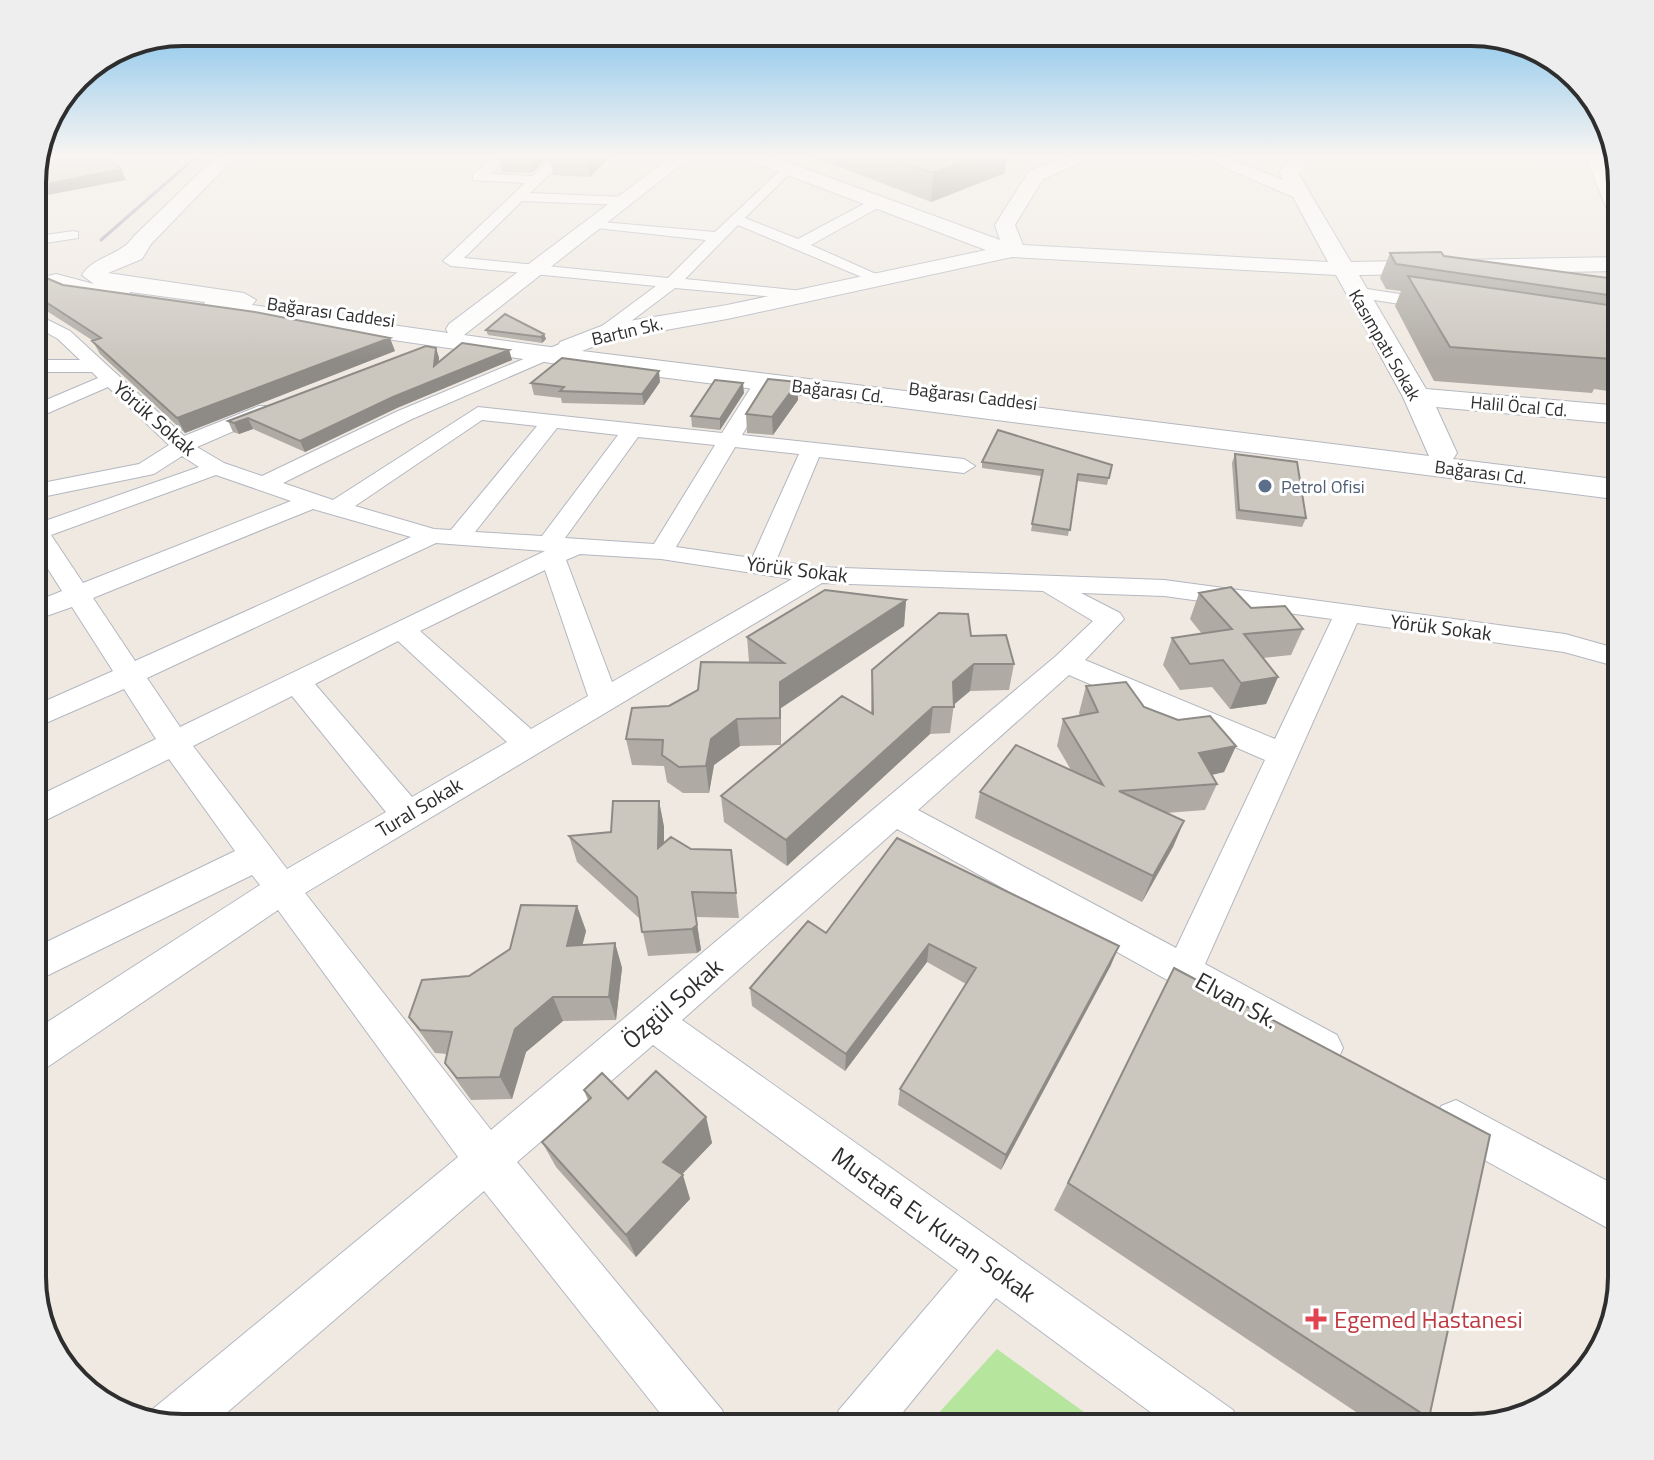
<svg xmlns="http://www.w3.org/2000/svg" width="1654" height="1460" font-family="'Titillium Web',sans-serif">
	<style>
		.green { fill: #b6e59e }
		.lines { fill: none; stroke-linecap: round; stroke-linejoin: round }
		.minor-casing { stroke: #b4b7c1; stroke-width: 2 }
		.secondary-casing { stroke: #b4b7c1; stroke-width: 2 }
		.minor { fill: #fff; fill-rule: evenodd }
		.secondary { fill: #fff; fill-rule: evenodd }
		.rail { stroke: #a3a6b8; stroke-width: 3 }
		.wall { fill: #afaba4 }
		.shaded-wall { fill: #8e8b86 }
		.building { fill: #cbc7bf; stroke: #8e8b86; stroke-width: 2 }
		.service-dot { fill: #5c6f8a; stroke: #fff; stroke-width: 3 }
		.health-dot { fill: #e0444e; stroke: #fff; stroke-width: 3 }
		.labels { text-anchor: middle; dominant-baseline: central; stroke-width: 6; stroke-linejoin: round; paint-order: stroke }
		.far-street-label { font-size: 18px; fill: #2e2e2e; stroke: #fff }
		.far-service-label { font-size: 18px; fill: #4e5e75; stroke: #fff; text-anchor: start }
		.street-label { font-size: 20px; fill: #2e2e2e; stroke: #fff }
		.near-street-label { font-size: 24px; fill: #2e2e2e; stroke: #fff }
		.near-health-label { font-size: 24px; fill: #be3a42; stroke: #fff; text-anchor: start }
		.rim { fill: none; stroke: #2e2e2e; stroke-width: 4 }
	</style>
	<rect width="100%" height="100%" fill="#efe9e1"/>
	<path class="green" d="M997,1349L1106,1428H925Z"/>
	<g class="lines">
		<g class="minor-casing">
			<path id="minor" d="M496,156H510L490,174L533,176L554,156H568L530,193L625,197L632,201L625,205L522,201L464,258L668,278L706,240L596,228L591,227V221L715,232L788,163L793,164V170L745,218L798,239L873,199H883V205L811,245L885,278L871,281L738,225L685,279L793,290L799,291V299L675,288L610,337H598V329L656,286L451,266L443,261L525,183L473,180V174Z
				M73,231L78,232V238L32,245V237Z
				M1354,287L1439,300L1448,305L1439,310L1348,296V288Z
				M32,312L70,331L184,436L259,406H273L276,410L273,414L197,447L224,463L262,476L398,411L562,343L569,341L578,347L412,419L283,483L333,500L478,407L722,433L757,378L764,376L774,382L742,435L964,459L975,466L964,473L819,457L776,561L817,567L1164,580L1565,634L1622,650V668L1564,652L1357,623L1205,964L1337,1035L1343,1048L1337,1061L1323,1067L897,829L682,1020L1233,1410L1241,1428H1172L996,1298L890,1428H831L839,1410L958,1270L653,1045L517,1162L722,1410L730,1428H672L484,1191L209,1428H182L148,1421L154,1408L458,1157L278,910L46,1068L32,1074V1032L260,885L252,875L32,983V949L235,851L169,759L32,827V799L156,739L124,689L32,729V707L113,671L72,607L32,621V603L62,591L32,544V518L42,522L199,467L182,456L154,474L32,499V485L139,464L169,445L108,387L32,420V406L98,378L92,372H32V360H80L58,339L32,324ZM482,420L537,426L451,530L434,529L355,506ZM557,428L618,435L542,536L475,532ZM638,437L715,445L654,544L565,538ZM735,447L799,454L752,558L676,547ZM216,475L291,501L83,583L51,535ZM313,509L411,537L135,661L93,598ZM436,543L545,551L180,727L147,678ZM580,554L661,559L792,579L612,682L566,560ZM545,570L588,696L531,729L420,631ZM822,583L1043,591L1093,621L1056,656L491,1130L305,893ZM1081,593L1164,596L1332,619L1275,739L1085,660L1124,619L1120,613ZM398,641L507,742L412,797L315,684ZM1069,675L1265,760L1176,948L918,810ZM292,696L386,812L287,869L193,746Z
				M1456,1100L1622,1189V1236L1441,1136L1435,1121L1441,1106Z"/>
		</g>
		<g class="secondary-casing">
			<path id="secondary" d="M217,156H236L151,244L142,259L108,273L244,293L256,300L252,305L448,333L446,329L449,324L672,156H692L464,335L557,348L560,342L604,325L727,305L986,250L737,156H766L787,162L1000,240L995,225L1029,171L1070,156H1096L1043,179L1015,225L1023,245L1328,262L1293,197L1198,156H1223L1283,180L1279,172L1293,156H1312L1298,173L1351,262L1622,257V271L1359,275L1426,389L1622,406V424L1436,407L1457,453L1453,459L1622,480V500L558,364L214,314L205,312L202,307L205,302L130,292L128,300C107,305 58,299 45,281L48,276L56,274L94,284L82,275C93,256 121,256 134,236ZM1012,257L1336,275L1403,397L1429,456L582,351L610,340L727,319Z
				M1585,156H1603L1622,198V227L1612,221Z"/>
		</g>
		<use href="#minor" class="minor"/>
		<use href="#secondary" class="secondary"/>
		<path class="rail" d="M101,240L197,156"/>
	</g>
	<path class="wall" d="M499,156H611L590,177L553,175L549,156L532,173L502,172Z
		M811,156H1007L1005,173L931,202Z
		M1390,253L1444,256L1622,283V393L1594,389L1592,393L1434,381L1395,306L1401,291L1386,289L1380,278Z
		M32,272L63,285L395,351L185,433L100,354L92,340L39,306L35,308L32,307Z
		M486,330L544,334L546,339L542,343L488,335Z
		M436,348L439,358L438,362L509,350L512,360L397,408L305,452L253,429L239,434L233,432L228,421Z
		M660,382L644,405L562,403L561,398L534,395L531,383Z
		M744,393L720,430L692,427L691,416Z
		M798,400L773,435L747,433L746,414Z
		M1235,454L1306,518L1302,527L1236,519L1232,463Z
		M982,462L1112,465L1107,485L1077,481L1068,536L1031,531L1041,476L982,468Z
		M1199,593L1251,608L1303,629L1291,655L1263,658L1278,677L1266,704L1230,709L1212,687L1180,690L1163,665L1172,638L1202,634L1190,619Z
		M906,600L904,626L781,708V745L740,746L714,765L709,793H683L667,782L664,766L632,765L626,739L669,706L749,662L747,637Z
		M971,636L1014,664L1009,690L970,691L954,704L950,733L930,734L787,866L724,822L721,796L871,713L872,670Z
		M1086,686L1144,707L1236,746L1224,772L1212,775L1217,784L1205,810L1166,813L1184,821L1173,847L1142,902L975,818L980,792L1071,770L1057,746L1063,719L1080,716L1079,713Z
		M659,801L664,827V843L691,849L731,850L739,918L696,917L701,950L697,953L648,956L640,919L577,862L569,836L611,832Z
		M897,838L1111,965L1001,1170L898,1105L900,1089L966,984L927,962L845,1071L752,1006L750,988L826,933Z
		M577,906L586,931L582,945L615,943L622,968L616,1020L563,1021L526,1052L512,1099L471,1100L460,1085L445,1063L447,1054L435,1053L409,1017Z
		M1174,968L1429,1418L1403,1428H1380L1054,1210Z
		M584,1090L706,1117L712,1143L682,1174L690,1199L636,1257L556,1167L542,1142L588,1101Z"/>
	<path class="shaded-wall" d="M529,156H549L532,173Z
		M586,156H611L590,177Z
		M979,156H1007L1005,173L931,202L933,173Z
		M121,169L126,180L32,198V187Z
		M32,294L39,306L35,308L32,304Z
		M544,334L546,339L542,343L541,337Z
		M390,338L395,351L185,433L177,418Z
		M436,348L439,358L437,377L434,366Z
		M509,350L512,360L397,408L305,452L300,441L393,397Z
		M659,371L660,382L644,405L642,394Z
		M798,382V400L773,435L772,417Z
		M743,383L744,393L720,430V419Z
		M248,418L253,429L239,434L234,423Z
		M906,600L904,626L781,708V745L780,682Z
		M974,664L970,691L950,708L953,682Z
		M1278,677L1266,704L1230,709L1241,683Z
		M933,707L930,734L787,866L786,840Z
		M737,719L740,746L714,765L709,793L706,766L711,739Z
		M1236,746L1224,772L1188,780L1199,753Z
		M659,801L664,827V873L658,848Z
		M1184,821L1173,847L1142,902L1153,876Z
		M692,892L701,950L697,953L692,929Z
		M577,906L586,931L576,971L567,946Z
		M615,943L622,968L616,1020L609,997Z
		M929,944L927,962L845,1071L846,1054Z
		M1119,946L1111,965L1001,1170L1006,1155Z
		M553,997L563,1021L526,1052L512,1099L500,1077L515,1029Z
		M706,1117L712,1143L671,1186L663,1162Z
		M683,1175L690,1199L636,1257L626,1235Z"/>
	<path class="building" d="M37,156H105L121,169L32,187V172Z
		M884,156H979L933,173Z
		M1441,252L1444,256L1608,278L1622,283V297L1396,264L1390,253Z
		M32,272L63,285L255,312L390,338L177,418L92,341L101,338L32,293Z
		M1408,276L1622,307V357L1608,355L1612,359L1450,347Z
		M505,314L544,334L541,337L486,330Z
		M462,343L509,350L393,397L300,441L248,418L234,423L228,421L426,346L436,348L434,366Z
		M562,358L659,371L642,394L560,391L564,387L531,383Z
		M768,379L798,382L772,417L746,414Z
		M715,380L743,383L720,419L691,416Z
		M998,430L1112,465L1109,478L1078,474L1070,530L1032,524L1043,470L982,462Z
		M1235,454L1297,462L1306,518L1239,510Z
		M1231,587L1251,608L1285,606L1303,629L1244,634L1278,677L1241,683L1223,660L1190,664L1172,638L1232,629L1199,593Z
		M825,590L906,600L780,682V718L737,719L711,739L706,766L679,767L662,755L663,740L626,739L632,708L669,706L698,690L701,662L784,663L747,637Z
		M939,613L968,614L971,636L1006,635L1014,664H974L953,682L954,707H933L786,840L721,796L842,696L873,714L872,670Z
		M1126,682L1144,707L1178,720L1210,716L1236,746L1199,753L1217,784L1119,791L1184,821L1153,876L980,792L1016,745L1103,785L1063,719L1098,712L1086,686Z
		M613,801H659L658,848L671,837L691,849L731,850L736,893L692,892L697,925L692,929L642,932L637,897L569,836L611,832Z
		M897,838L1119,946L1006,1155L900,1089L976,968L929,944L846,1054L750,988L808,921L826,933Z
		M521,905L577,906L567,946L615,943L609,997H553L515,1029L500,1077L457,1078L445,1063L452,1032L420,1030L409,1017L422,980L469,976L510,949Z
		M1174,968L1490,1135L1429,1418L1068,1183Z
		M656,1071L706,1117L663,1162L683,1175L626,1235L542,1142L591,1098L584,1090L602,1073L628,1099Z"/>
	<linearGradient id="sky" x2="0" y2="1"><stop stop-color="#7abfeb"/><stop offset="0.43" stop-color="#f8f5f2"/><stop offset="1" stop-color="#f8f5f2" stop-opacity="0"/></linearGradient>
	<rect width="1654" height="361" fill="url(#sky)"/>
	<circle class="service-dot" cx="1265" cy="486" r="8"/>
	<path class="health-dot" d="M1312 1307h8v8h8v8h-8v8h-8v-8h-8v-8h8z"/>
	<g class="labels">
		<g class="far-street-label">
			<text transform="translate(331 312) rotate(8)">Bağarası Caddesi</text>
			<text transform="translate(627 331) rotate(-13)">Bartın Sk.</text>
			<text transform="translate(1385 345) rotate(60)">Kasımpatı Sokak</text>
			<text transform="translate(838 391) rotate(7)">Bağarası Cd.</text>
			<text transform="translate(973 396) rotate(7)">Bağarası Caddesi</text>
			<text transform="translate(1519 406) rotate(5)">Halil Öcal Cd.</text>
			<text transform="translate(1481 472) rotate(7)">Bağarası Cd.</text>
		</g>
		<g class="far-service-label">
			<text x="1281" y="486">Petrol Ofisi</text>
		</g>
		<g class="street-label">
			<text transform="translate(155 418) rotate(41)">Yörük Sokak</text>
			<text transform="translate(797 569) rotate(7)">Yörük Sokak</text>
			<text transform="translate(1441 627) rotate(7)">Yörük Sokak</text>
			<text transform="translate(419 807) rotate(-31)">Tural Sokak</text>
		</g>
		<g class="near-street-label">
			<text transform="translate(1237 1000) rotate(29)">Elvan Sk.</text>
			<text transform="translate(672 1003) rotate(-41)">Özgül Sokak</text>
			<text transform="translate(934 1224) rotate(36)">Mustafa Ev Kuran Sokak</text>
		</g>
		<g class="near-health-label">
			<text x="1334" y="1319">Egemed Hastanesi</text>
		</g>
	</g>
	<path d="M0 0H1654V1460H0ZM183 46H1471A137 137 0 0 1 1608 183V1277A137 137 0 0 1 1471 1414H183A137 137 0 0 1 46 1277V183A137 137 0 0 1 183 46Z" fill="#eee" fill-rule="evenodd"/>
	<path class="rim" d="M183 46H1471A137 137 0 0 1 1608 183V1277A137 137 0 0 1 1471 1414H183A137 137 0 0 1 46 1277V183A137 137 0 0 1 183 46Z"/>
</svg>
